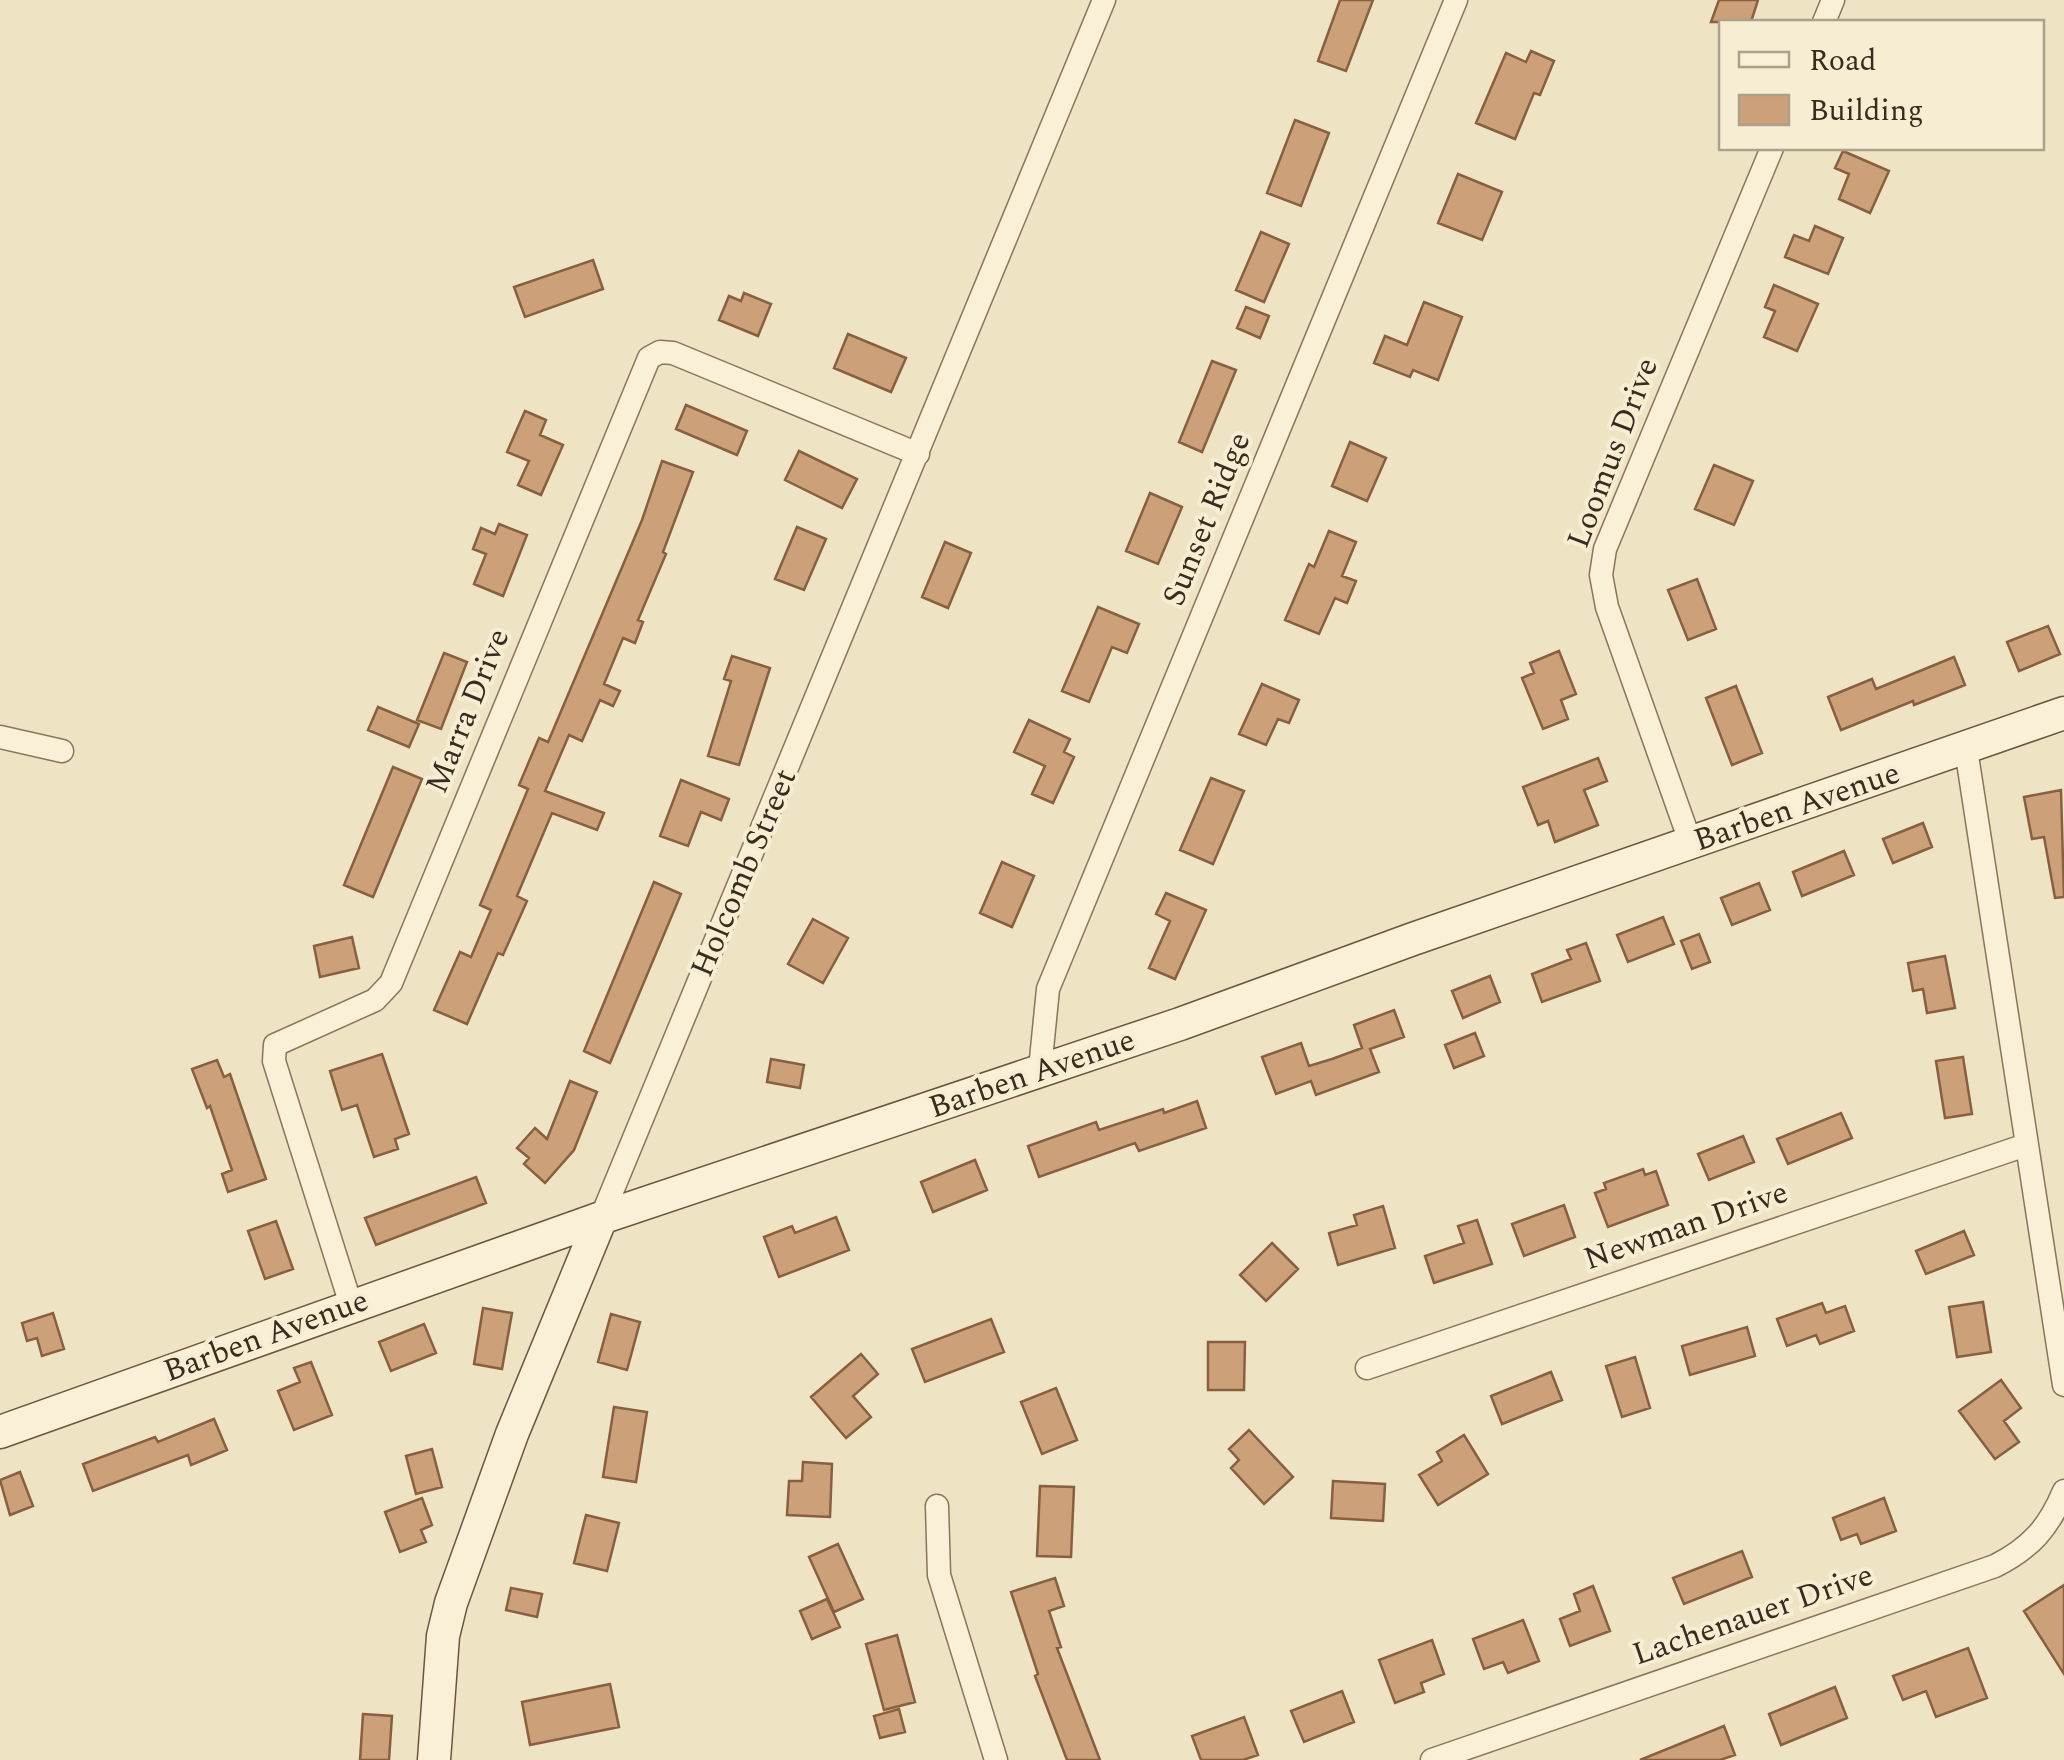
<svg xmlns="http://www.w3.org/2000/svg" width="2064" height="1760" font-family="Spectral,serif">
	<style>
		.building { fill: #cca079; stroke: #886040; stroke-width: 2.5 }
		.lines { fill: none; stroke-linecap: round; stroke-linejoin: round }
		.street-casing { stroke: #89755a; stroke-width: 25 }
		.secondary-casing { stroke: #6a563d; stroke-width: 35 }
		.street { stroke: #f9f0d7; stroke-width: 22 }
		.secondary { stroke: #f9f0d7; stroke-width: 32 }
		.labels { text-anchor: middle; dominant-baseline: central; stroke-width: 8; stroke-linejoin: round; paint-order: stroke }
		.street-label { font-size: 32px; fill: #382c1e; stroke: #f6edd3 }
	</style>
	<rect width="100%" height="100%" fill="#eee4c3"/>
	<path class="building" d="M1340,0H1373L1346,71L1318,61Z
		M1719,0H1758L1751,22H1711Z
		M1531,51L1554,61L1540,95L1534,93L1515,139L1476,123L1506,53L1526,62Z
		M1295,120L1329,133L1301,206L1267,193Z
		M1843,151L1889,171L1870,213L1839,199L1849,174L1835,168Z
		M1458,174L1502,192L1482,240L1438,223Z
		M1815,226L1843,238L1828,274L1785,257L1794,235L1809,241Z
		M1261,232L1289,244L1264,302L1236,290Z
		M593,260L603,289L525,317L514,287Z
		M1774,285L1818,304L1797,351L1764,337L1775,311L1765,307Z
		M744,293L771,304L758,336L719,320L729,296L741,301Z
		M1424,302L1462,317L1438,380L1413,370L1410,377L1374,363L1385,336L1407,345Z
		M1246,307L1269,316L1260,338L1237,328Z
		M848,334L906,358L891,392L834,368Z
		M1212,361L1236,370L1202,452L1179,442Z
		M686,405L747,431L737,455L676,429Z
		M525,411L546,420L540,435L563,445L541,495L518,485L529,461L507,452Z
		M1350,442L1386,458L1367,501L1332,486Z
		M799,451L857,479L842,508L785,480Z
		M662,461L693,472L663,552L666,554L638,620L643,622L635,643L623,638L604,684L620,691L613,706L600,700L582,741L569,735L545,791L604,813L597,830L552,813L517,896L527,901L503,955L498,953L467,1024L434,1010L460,952L471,957L491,910L480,905L528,789L519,785L539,738L548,742L642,520Z
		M1714,465L1753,481L1734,525L1695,509Z
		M1150,493L1182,507L1158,564L1126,551Z
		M499,524L527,535L503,596L474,584L486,554L473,549L481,528L495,534Z
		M797,527L826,539L804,590L775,579Z
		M1329,531L1356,542L1342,576L1356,581L1347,603L1335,598L1319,634L1285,620L1309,564L1314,567Z
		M945,542L971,553L948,608L922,597Z
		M1697,579L1716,629L1688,640L1668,590Z
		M1098,607L1139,624L1127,653L1112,647L1089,702L1062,691Z
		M2048,626L2060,654L2019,671L2007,642Z
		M1559,651L1576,694L1561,700L1568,719L1543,729L1522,678L1534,673L1530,663Z
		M444,653L467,662L441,729L417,720Z
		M732,656L770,668L739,765L708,756L731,681L724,679Z
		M1954,657L1965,685L1914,705L1913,701L1841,730L1828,697L1872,679L1876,689Z
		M1262,684L1299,700L1289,723L1278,719L1266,745L1239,734Z
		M1736,686L1762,753L1732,765L1706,698Z
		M378,707L419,724L409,747L368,730Z
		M1029,720L1070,739L1064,752L1074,757L1053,803L1032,794L1045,766L1014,752Z
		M1598,758L1607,781L1584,790L1598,825L1555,842L1548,821L1538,825L1523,787Z
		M393,767L422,779L373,897L344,885Z
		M1211,778L1244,791L1213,864L1180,850Z
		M681,780L729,799L721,820L701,812L688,846L660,836Z
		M2061,790L2064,897L2055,898L2044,837L2032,839L2024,797Z
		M1923,823L1932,847L1893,863L1883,839Z
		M1844,851L1854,875L1802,896L1793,872Z
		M1002,862L1034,876L1012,927L980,913Z
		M654,882L681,894L610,1063L584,1051Z
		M1759,883L1770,910L1732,925L1721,898Z
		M1166,893L1206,910L1175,979L1149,968L1170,921L1156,914Z
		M1663,917L1674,944L1628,962L1617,935Z
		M813,919L848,938L823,983L788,964Z
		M1699,934L1710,962L1692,969L1681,941Z
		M352,937L359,968L320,977L314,946Z
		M1586,943L1600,981L1542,1002L1532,974L1571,959L1567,950Z
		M1945,956L1955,1008L1927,1013L1923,989L1913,991L1908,963Z
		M1490,976L1500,1002L1463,1018L1452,991Z
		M1394,1010L1404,1037L1370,1049L1379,1072L1316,1095L1311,1081L1276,1094L1262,1057L1301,1043L1309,1066L1332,1059L1362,1048L1354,1025Z
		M1475,1033L1484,1056L1454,1068L1445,1045Z
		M382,1054L409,1134L395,1139L398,1149L374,1157L357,1105L342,1110L330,1071Z
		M1963,1057L1972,1114L1945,1118L1936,1061Z
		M771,1059L804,1065L800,1088L767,1082Z
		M217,1060L224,1077L230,1074L266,1179L228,1192L222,1174L232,1170L210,1106L207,1108L192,1069Z
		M570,1081L597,1092L574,1150L545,1183L524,1164L529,1158L517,1148L535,1128L547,1139Z
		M1197,1101L1206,1128L1139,1151L1135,1143L1039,1177L1028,1146L1096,1122L1099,1130L1163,1109L1164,1113Z
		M1841,1113L1852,1138L1788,1164L1777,1139Z
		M1743,1136L1754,1162L1709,1180L1698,1154Z
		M975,1160L987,1190L933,1212L921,1182Z
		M1643,1169L1645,1175L1656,1171L1668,1205L1608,1227L1595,1193L1606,1189L1604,1183Z
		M476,1177L486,1203L376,1245L365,1218Z
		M1564,1205L1575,1237L1524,1256L1512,1224Z
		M1383,1206L1395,1248L1338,1265L1329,1233L1357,1225L1354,1215Z
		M836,1217L849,1250L779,1277L764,1237L792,1226L795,1233Z
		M1477,1220L1492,1264L1434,1283L1425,1256L1464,1243L1458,1226Z
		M276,1221L293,1269L265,1279L248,1231Z
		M1964,1231L1974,1255L1926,1274L1916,1251Z
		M1272,1243L1298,1269L1266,1301L1240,1275Z
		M1983,1302L1991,1352L1957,1357L1949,1307Z
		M1822,1303L1826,1313L1845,1306L1854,1331L1820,1344L1816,1335L1787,1346L1777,1319Z
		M483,1308L512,1313L502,1369L474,1364Z
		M53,1313L64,1349L42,1356L37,1338L27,1341L22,1323Z
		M611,1314L640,1322L627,1370L598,1362Z
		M991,1319L1004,1352L925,1382L912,1349Z
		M424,1324L436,1353L391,1371L379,1342Z
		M1747,1327L1755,1356L1690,1375L1682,1346Z
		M1208,1342H1245L1244,1390H1208Z
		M861,1354L878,1374L853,1396L871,1417L846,1438L811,1397Z
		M1635,1357L1650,1408L1622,1417L1606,1366Z
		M311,1362L332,1415L294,1430L278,1391L300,1382L294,1368Z
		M1551,1372L1562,1400L1502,1424L1491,1396Z
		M2001,1380L2021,1408L2004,1421L2019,1442L1995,1459L1959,1411Z
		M1056,1388L1077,1440L1042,1454L1021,1402Z
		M614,1407L647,1412L636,1482L603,1477Z
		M214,1419L227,1450L191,1465L188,1455L93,1491L83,1464L155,1437L158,1442Z
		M1249,1430L1293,1477L1264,1504L1231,1468L1239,1460L1229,1449Z
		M1464,1435L1488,1474L1438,1505L1419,1475L1442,1461L1437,1452Z
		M432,1449L442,1487L416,1494L406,1456Z
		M803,1462L832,1464L830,1517L787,1515L789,1481H802Z
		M20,1472L33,1506L10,1515L0,1480Z
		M1333,1481L1385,1484L1383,1521L1331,1518Z
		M1040,1486L1074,1487L1071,1557L1037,1556Z
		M422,1498L432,1525L421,1530L426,1542L400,1552L385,1512Z
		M1884,1498L1896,1531L1861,1544L1857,1534L1841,1540L1833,1518Z
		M586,1515L619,1523L607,1571L574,1563Z
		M838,1544L863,1599L834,1612L809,1557Z
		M1742,1551L1752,1577L1684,1604L1673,1578Z
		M1055,1578L1064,1606L1049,1611L1061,1647L1057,1648L1100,1760H1067L1035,1676L1038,1674L1011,1592Z
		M2064,1585V1674L2024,1611Z
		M1593,1586L1610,1631L1570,1646L1560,1619L1580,1611L1574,1594Z
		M511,1588L542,1594L537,1617L506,1610Z
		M827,1599L840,1627L812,1639L800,1611Z
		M1523,1620L1539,1661L1508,1673L1503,1662L1484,1669L1473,1639Z
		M897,1635L915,1702L884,1710L866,1644Z
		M1432,1640L1444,1674L1421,1683L1424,1692L1395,1703L1379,1660Z
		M1968,1648L1987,1698L1936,1717L1926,1691L1903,1700L1893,1676Z
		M610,1684L619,1727L530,1745L522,1702Z
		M1835,1687L1847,1718L1781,1745L1769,1714Z
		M1342,1691L1354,1722L1304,1742L1291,1711Z
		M899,1709L905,1732L880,1738L874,1716Z
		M363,1714L392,1716L389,1760H360Z
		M1244,1717L1258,1755L1243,1760H1201L1192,1736Z
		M1724,1726L1735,1755L1720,1760H1640Z"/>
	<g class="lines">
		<g class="street-casing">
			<path id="street" d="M1824,22L1833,0
				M0,737L62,751
				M1966,749L2064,1385
				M1691,844L1607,607L1601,575L1605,549L1772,148
				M1040,1069L1048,989L1456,0
				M601,1218L1104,0
				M351,1305L274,1061L275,1045L375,1000L391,983L649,358L660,352L673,353L918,454
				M1367,1368L2026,1145
				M937,1506L939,1575L996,1760
				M1432,1760L1995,1566C2031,1548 2049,1527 2064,1491"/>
		</g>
		<g class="secondary-casing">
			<path id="secondary" d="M0,1432L601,1218L1180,1024L1413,939L2064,713
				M434,1760L443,1636L451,1603L512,1434L601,1218"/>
		</g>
		<use href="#street" class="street"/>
		<use href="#secondary" class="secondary"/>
	</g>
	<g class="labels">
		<g class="street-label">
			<text transform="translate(1613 453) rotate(-69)">Loomus Drive</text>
			<text transform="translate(1207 519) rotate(-68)">Sunset Ridge</text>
			<text transform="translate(468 711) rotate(-68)">Marra Drive</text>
			<text transform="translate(1797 807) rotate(-19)">Barben Avenue</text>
			<text transform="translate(744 873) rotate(-67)">Holcomb Street</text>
			<text transform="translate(1032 1074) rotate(-19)">Barben Avenue</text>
			<text transform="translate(1686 1226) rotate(-19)">Newman Drive</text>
			<text transform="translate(266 1336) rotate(-20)">Barben Avenue</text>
			<text transform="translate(1753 1615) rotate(-19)">Lachenauer Drive</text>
		</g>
	</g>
	<rect x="1719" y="20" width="325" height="130" fill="#f6edd3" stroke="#aaa08b" stroke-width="2.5"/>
	<rect x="1739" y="52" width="50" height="15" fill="#f9f0d7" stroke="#aaa08b" stroke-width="2.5"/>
	<text x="1809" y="70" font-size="30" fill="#382c1e">Road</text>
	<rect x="1739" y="95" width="50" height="30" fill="#cca079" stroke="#aaa08b" stroke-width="2.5"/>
	<text x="1809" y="120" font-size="30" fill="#382c1e">Building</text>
</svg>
